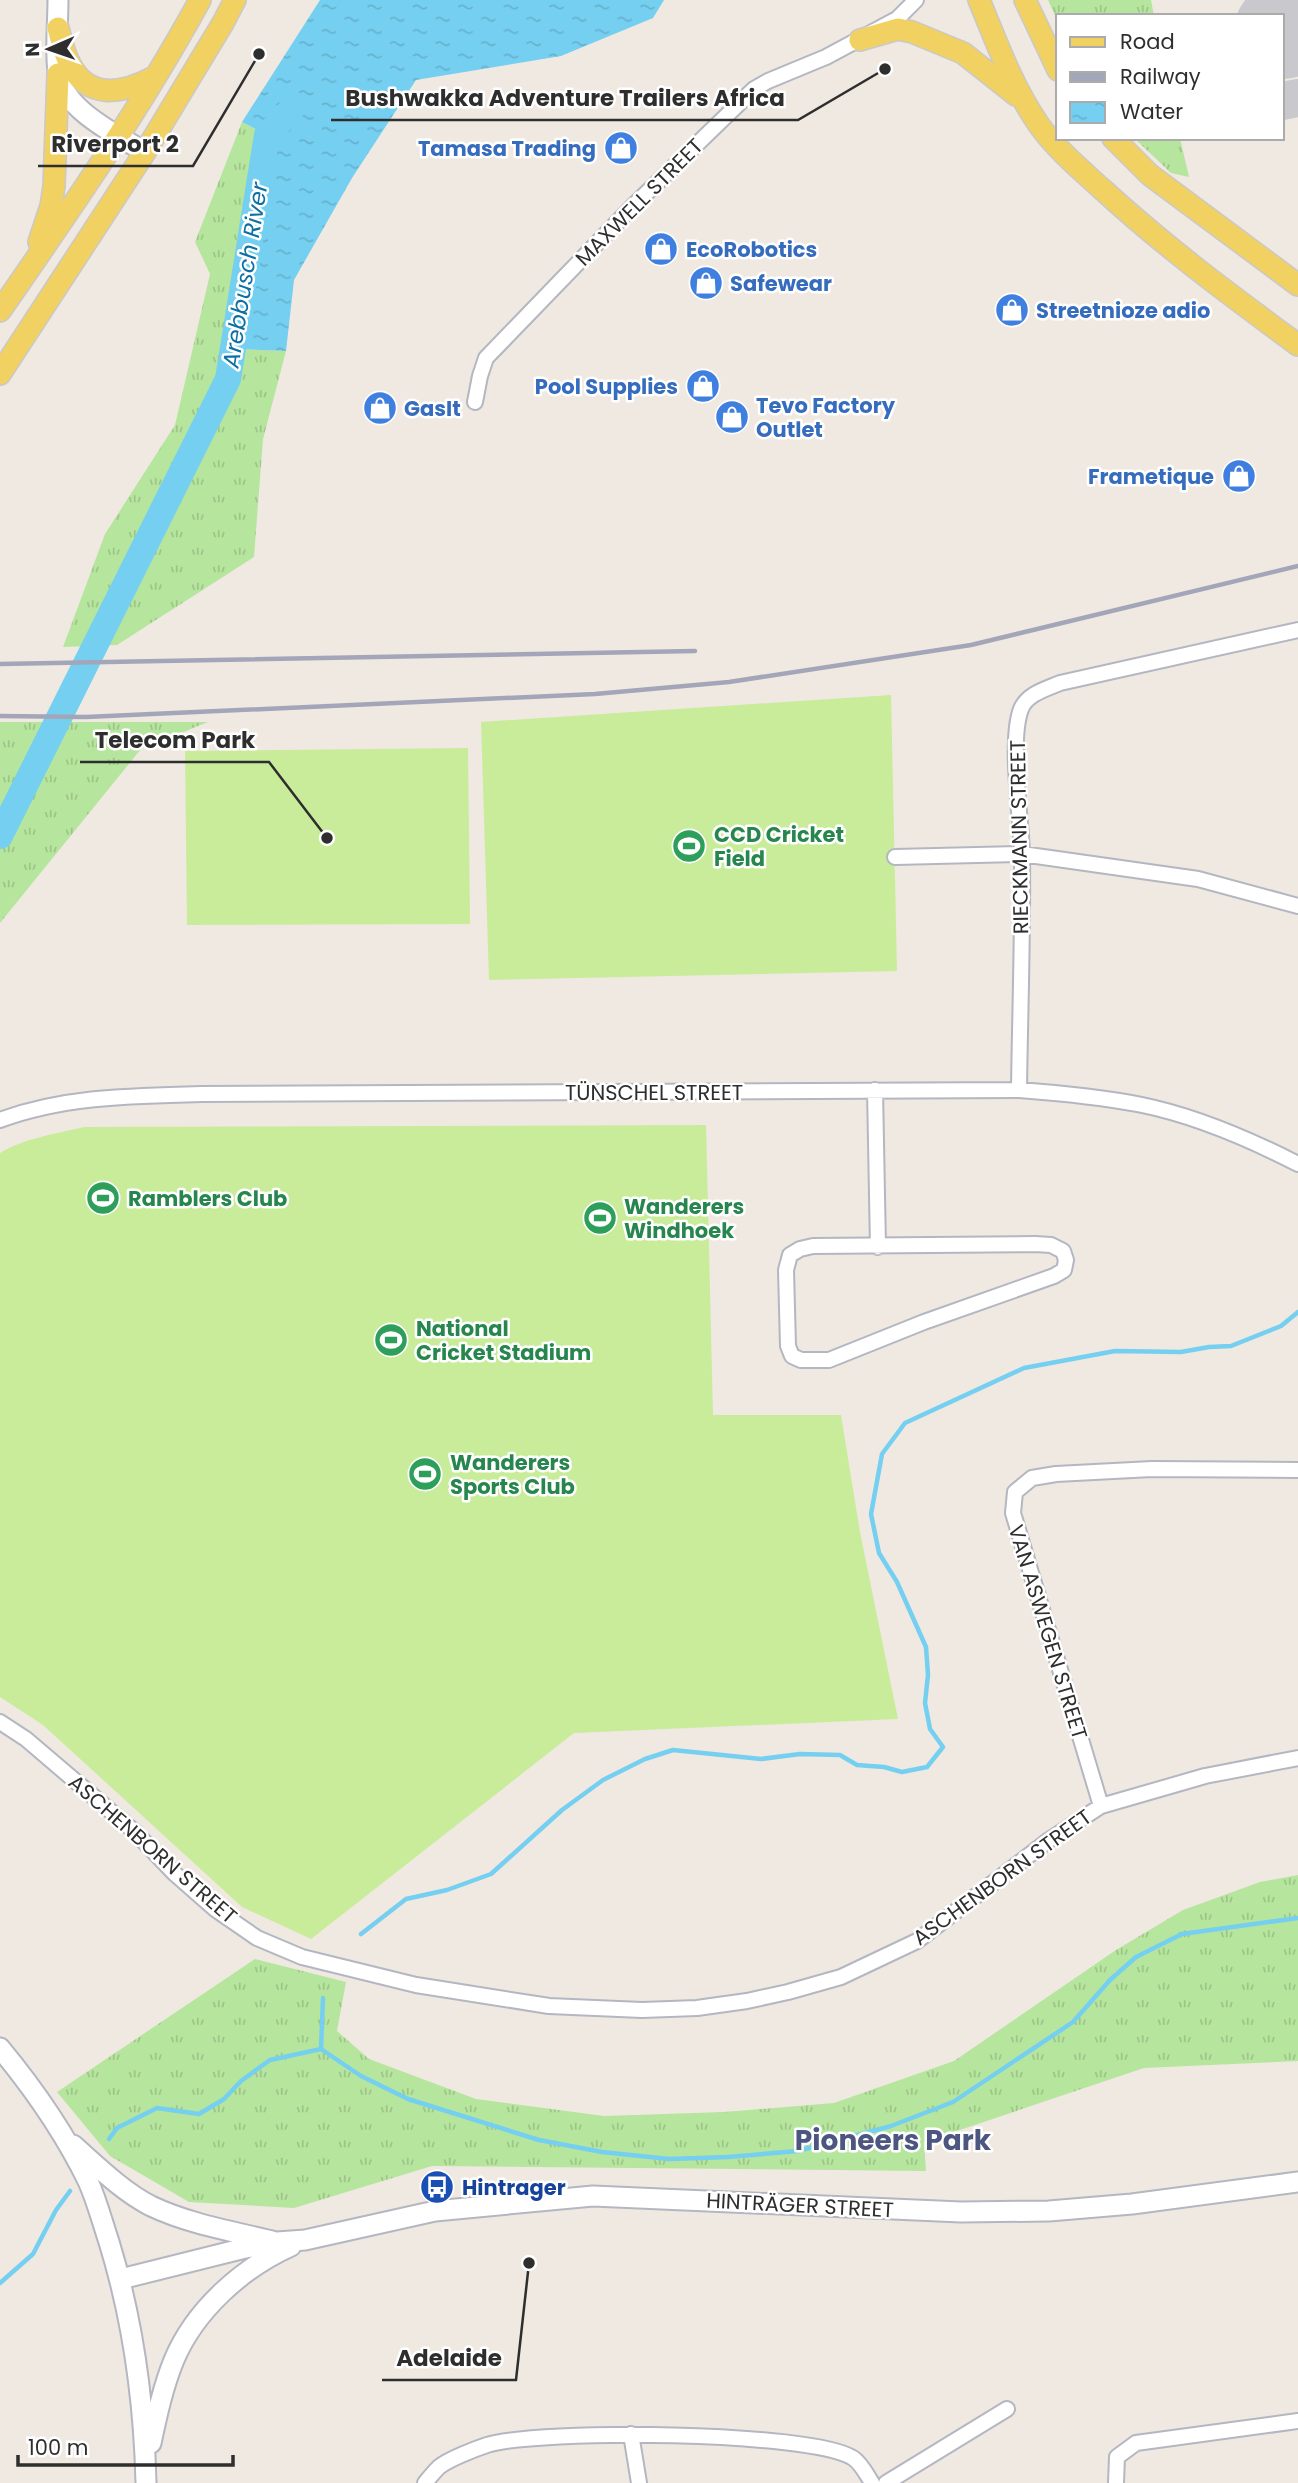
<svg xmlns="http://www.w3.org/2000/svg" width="1298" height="2483" font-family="Poppins,sans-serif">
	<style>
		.grass { fill: url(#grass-tufts) }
		.pitch { fill: #c9ec9a }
		.water { fill: url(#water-ripples) }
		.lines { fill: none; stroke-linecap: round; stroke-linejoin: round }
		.stream { stroke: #75cff0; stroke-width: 4.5 }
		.river { stroke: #75cff0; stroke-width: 26 }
		.taxiway { stroke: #c9c8cc; stroke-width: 38 }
		.runway { stroke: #c9c8cc; stroke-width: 96 }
		.street-casing { stroke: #b4b7c1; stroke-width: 18 }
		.secondary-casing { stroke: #b4b7c1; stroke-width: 23 }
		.primary-casing { stroke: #c9c9c9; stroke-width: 24 }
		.street { stroke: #fff; stroke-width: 14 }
		.secondary { stroke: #fff; stroke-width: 19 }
		.primary { stroke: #f2d163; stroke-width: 21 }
		.rail { stroke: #a3a6b8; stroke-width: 4.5 }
		.labels { text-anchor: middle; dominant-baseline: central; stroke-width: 5; stroke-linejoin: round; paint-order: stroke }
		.shop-label { font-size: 21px; font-weight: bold; fill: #366cbe; stroke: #fff; text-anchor: start }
		.street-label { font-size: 21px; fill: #2e2e2e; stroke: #fff }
		.leisure-label { font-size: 21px; font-weight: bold; fill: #27864d; stroke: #fff; text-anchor: start }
		.transit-label { font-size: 21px; font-weight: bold; fill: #164399; stroke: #fff; text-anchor: start }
		.water-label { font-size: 23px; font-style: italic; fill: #0d6fa3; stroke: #fff }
		.district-label { font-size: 28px; font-weight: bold; fill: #4d5680; stroke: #fff }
		.leader { fill: none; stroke: #2e2e2e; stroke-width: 2.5 }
		.callout-dot { fill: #2e2e2e; stroke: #fff; stroke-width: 2.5 }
		.callout-label { font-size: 23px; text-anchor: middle; font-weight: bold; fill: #2e2e2e; stroke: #fff; stroke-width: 5; stroke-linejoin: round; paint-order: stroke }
	</style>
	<defs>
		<pattern id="grass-tufts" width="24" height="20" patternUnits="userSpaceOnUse" patternTransform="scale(1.75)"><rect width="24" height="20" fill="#b6e59e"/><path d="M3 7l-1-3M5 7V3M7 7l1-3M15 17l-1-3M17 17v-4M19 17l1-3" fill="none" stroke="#9dc588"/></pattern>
		<pattern id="water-ripples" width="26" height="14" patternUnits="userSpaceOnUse" patternTransform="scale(1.75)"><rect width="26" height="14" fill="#75cff0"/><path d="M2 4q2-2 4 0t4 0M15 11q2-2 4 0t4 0" fill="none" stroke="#66b2ce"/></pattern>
	</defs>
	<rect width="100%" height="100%" fill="#efe9e1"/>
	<path class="grass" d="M1048,0H1151L1154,16H1058V22Z
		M242,122L267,135L233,349L286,351L263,439L254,557L117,645L63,647L105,534L175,425L210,274L195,242Z
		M1134,138H1180L1189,177L1171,173Z
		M0,722H208L141,749L0,923Z
		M1298,1875V2061L1144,2068L924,2142L926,2171L432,2166L294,2208L189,2202L110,2156L57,2092L255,1959L346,1982L337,2031L369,2059L476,2099L604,2116L724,2112L834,2103L954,2061L1116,1950L1183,1910L1260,1882Z"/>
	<path class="pitch" d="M891,695L897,971L489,980L481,722Z
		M468,748L470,924L187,925L185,751Z
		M706,1125L713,1415H841L860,1532L898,1719L574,1733L311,1939L242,1907L43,1725L0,1697V1153C25,1138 58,1133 85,1127Z"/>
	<path class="water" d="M320,0H664L653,18L561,56L416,80L352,178L294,280L286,351L233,349L267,135L242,122Z"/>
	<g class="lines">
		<path class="stream" d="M361,1934L406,1899L447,1890L491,1874L562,1810L603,1780L645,1759L673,1750L761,1759L800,1754L840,1755L857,1765L884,1767L902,1772L927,1767L943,1747L930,1729L925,1703L928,1675L926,1647L897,1582L879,1553L871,1514L882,1454L905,1423L1024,1368L1115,1351L1181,1352L1209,1347L1231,1346L1281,1326L1298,1312
			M321,2049L323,1998
			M109,2139L117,2128L157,2108L199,2114L224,2099L241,2081L270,2060L321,2049L361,2076L408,2099L539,2140L602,2152L669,2159L728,2157L798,2151L891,2126L953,2102L1073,2022L1110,1980L1136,1957L1182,1934L1298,1918
			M0,2283L33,2254L56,2210L70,2191"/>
		<path class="river" d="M0,836L228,379L267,135L291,110"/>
		<path class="taxiway" d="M1282,101L1298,98"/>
		<path class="runway" d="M1282,31L1298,28"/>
		<g class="street-casing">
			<path id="street" d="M475,402L480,376L486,358L632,207L754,89L768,81L826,57L897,19L916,0
				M895,857L1022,854L1198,879L1298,906
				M875,1090L878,1247
				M1019,1090C1020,1011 1023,932 1022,853C1021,817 1009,741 1021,709C1027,694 1046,689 1060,683L1298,630
				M0,1120C65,1096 133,1096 201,1094L1019,1090C1060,1093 1101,1097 1142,1105C1196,1116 1249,1139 1298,1164
				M1035,1244L1051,1245L1063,1251L1066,1260L1064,1270L1054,1276L924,1322L829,1360H801L792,1356L788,1346L786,1270L790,1255L800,1249L813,1246Z
				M0,1722L26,1739L135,1832L174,1873L215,1909L257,1938L302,1957L416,1985L549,2006L642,2010L697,2008L747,2001L788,1992L841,1977L917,1941L1049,1840L1101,1806L1205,1776L1298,1758
				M1101,1806L1013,1513L1015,1492L1032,1478L1056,1474L1152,1469L1298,1470
				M631,2434L639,2483
				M425,2483C429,2478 434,2472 439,2467C449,2459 475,2449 487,2445C539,2429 810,2431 853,2458C861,2463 867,2475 872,2483
				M886,2483L1007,2409
				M1116,2483L1117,2457L1136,2443L1298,2421"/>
		</g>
		<g class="secondary-casing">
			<path id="secondary" d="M58,0C58,23 55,49 58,72C62,109 117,135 145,152
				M0,2048C34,2089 65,2134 88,2181C97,2201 102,2221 109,2242C133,2320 144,2401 146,2483
				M73,2145C97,2166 122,2191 151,2206C189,2224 231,2231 272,2241
				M121,2279L241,2249L277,2242L305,2240L435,2211L593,2196L961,2212L1049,2211L1132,2204L1298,2182
				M151,2443C157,2415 163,2387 174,2360C195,2310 242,2268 291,2246"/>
		</g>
		<g class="primary-casing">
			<path id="primary" d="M979,0C997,43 1012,86 1039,125C1056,149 1080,169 1102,189C1164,246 1230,295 1298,345
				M1025,0L1058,70
				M58,28C61,38 63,50 68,60C86,101 122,94 154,77
				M860,40L898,29L912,32L963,53L1016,95
				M1113,138L1150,175L1298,285
				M39,242L51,206L54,186L58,74
				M0,311C70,210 141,108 200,0
				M0,374L145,152L223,23L235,0"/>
		</g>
		<use href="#street" class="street"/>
		<use href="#secondary" class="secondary"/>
		<use href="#primary" class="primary"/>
		<path class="rail" d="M0,664L695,651
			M0,716L86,717L595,694L729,682L971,645L1298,566"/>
	</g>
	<defs>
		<g id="shop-disc" transform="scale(1.75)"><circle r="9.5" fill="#3f7fe0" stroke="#fff"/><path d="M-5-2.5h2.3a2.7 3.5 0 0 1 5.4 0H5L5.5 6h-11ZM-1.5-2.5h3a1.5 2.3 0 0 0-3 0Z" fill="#fff"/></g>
		<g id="stadium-disc" transform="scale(1.75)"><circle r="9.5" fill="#2e9e5b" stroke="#fff"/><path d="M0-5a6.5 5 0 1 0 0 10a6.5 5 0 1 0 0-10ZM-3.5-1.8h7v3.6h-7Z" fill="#fff"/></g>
		<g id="bus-disc" transform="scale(1.75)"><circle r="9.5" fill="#1a4fb4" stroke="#fff"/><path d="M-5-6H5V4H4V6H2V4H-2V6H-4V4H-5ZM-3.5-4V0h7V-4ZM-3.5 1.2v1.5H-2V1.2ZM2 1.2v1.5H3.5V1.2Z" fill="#fff"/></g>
	</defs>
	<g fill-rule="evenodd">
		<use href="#shop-disc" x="621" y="148"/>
		<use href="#shop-disc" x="661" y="249"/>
		<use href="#shop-disc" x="706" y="283"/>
		<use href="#shop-disc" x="1012" y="310"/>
		<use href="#shop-disc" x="703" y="386"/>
		<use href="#shop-disc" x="380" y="408"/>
		<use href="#shop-disc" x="732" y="417"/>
		<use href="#shop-disc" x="1239" y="476"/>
		<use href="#stadium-disc" x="689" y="846"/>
		<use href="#stadium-disc" x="103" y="1198"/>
		<use href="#stadium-disc" x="600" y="1218"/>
		<use href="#stadium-disc" x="391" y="1340"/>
		<use href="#stadium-disc" x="425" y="1474"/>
		<use href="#bus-disc" x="437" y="2187"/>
	</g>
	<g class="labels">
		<g class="shop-label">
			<text x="596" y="148" text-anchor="end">Tamasa Trading</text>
			<text x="686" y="249">EcoRobotics</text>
			<text x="730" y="283">Safewear</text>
			<text x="1036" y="310">Streetnioze adio</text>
			<text x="678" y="386" text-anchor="end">Pool Supplies</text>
			<text x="756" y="405">Tevo Factory<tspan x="756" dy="24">Outlet</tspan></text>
			<text x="404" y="408">GasIt</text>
			<text x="1214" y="476" text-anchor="end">Frametique</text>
		</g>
		<g class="street-label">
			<text transform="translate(639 202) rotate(-45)">MAXWELL STREET</text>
			<text transform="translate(1019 837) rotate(-91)">RIECKMANN STREET</text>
			<text x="654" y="1092">TÜNSCHEL STREET</text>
			<text transform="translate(1048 1632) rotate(73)">VAN ASWEGEN STREET</text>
			<text transform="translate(153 1849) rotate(41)">ASCHENBORN STREET</text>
			<text transform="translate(1002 1877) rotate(-36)">ASCHENBORN STREET</text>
			<text transform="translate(800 2205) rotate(3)">HINTRÄGER STREET</text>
		</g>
		<g class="leisure-label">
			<text x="714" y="834">CCD Cricket<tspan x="714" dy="24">Field</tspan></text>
			<text x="128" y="1198">Ramblers Club</text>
			<text x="624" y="1206">Wanderers<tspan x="624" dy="24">Windhoek</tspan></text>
			<text x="416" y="1328">National<tspan x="416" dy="24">Cricket Stadium</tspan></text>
			<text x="450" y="1462">Wanderers<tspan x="450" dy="24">Sports Club</tspan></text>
		</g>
		<g class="transit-label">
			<text x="462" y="2187">Hintrager</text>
		</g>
		<g class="water-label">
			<text transform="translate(245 275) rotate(-81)">Arebbusch River</text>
		</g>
		<g class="district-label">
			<text x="893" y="2140">Pioneers Park</text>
		</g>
	</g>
	<path class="leader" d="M885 69L798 120H331M259 54L193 166H38M327 838L269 762H80M529 2263L516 2380H382"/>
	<g class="callout-dot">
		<circle cx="885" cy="69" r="7"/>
		<circle cx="259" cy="54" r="7"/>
		<circle cx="327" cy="838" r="7"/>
		<circle cx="529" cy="2263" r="7"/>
	</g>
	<g class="callout-label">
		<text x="565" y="106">Bushwakka Adventure Trailers Africa</text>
		<text x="115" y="152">Riverport 2</text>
		<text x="175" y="748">Telecom Park</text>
		<text x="449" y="2366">Adelaide</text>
	</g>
	<rect x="1056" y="14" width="228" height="126" fill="#ffffff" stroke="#ababab" stroke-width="2"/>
	<rect x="1070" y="37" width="35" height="10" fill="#f2d163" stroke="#ababab" stroke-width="2"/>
	<text x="1120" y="49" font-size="21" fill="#2e2e2e">Road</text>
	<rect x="1070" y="72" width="35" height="10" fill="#a3a6b8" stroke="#ababab" stroke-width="2"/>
	<text x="1120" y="84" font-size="21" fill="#2e2e2e">Railway</text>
	<rect x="1070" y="102" width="35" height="21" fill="url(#water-ripples)" stroke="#ababab" stroke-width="2"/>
	<text x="1120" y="119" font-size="21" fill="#2e2e2e">Water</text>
	<g transform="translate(49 49) rotate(268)" stroke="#ffffff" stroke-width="5" paint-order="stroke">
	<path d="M0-5L12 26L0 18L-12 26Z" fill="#2e2e2e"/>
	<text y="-10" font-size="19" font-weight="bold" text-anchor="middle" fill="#2e2e2e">N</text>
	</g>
	<path d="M18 2455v10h215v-10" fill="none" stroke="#2e2e2e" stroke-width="3.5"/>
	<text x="28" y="2455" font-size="21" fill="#2e2e2e" stroke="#ffffff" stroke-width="5" paint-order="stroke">100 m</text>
</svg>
